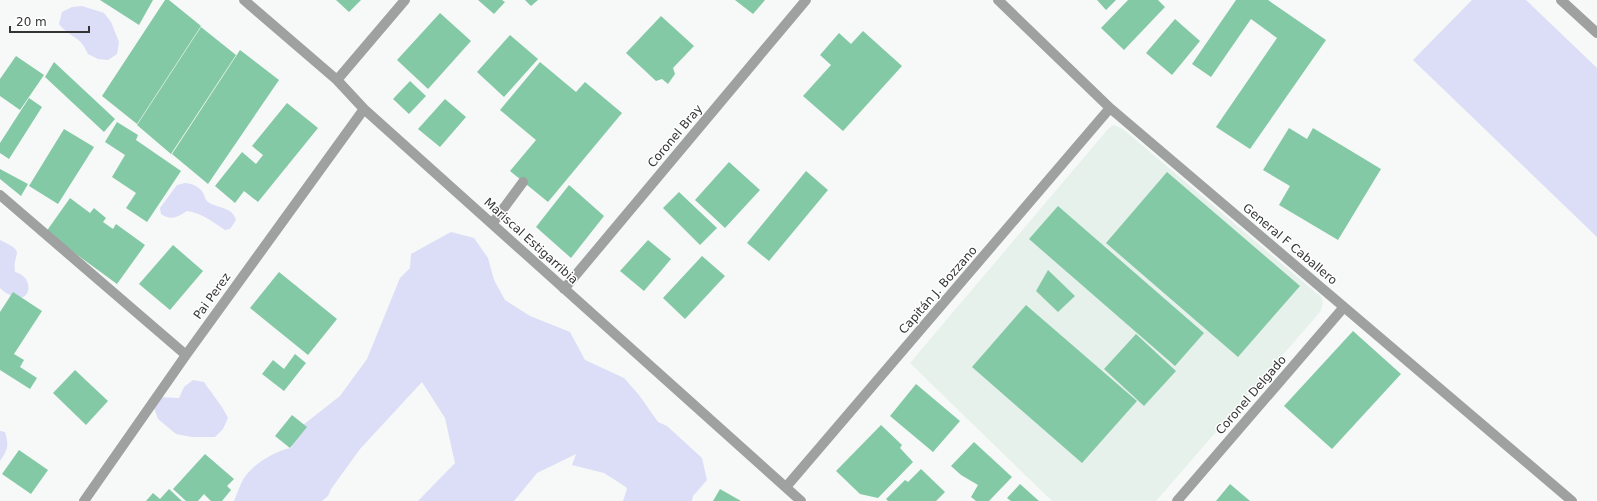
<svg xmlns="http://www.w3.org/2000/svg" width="1597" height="501" font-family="'DejaVu Sans',sans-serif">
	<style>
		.built { fill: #e5f1ea }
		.green { fill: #dcddf7 }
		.building { fill: #84c9a5 }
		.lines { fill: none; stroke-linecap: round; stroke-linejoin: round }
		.minor { stroke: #9fa0a0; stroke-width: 10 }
		.labels { text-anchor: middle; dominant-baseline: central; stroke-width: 3; stroke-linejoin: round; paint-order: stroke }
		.street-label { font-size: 12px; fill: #333433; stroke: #fff }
	</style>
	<rect width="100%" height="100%" fill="#f6f9f7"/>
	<path class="built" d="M1114,125L1123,129L1321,297L1323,303L1320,312L1156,501H1052L910,363L1109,128Z"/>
	<path class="green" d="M1472,0H1526L1597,68V237L1413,60Z
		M82,6L104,13L111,22L119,42L117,54L108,60L98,59L88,54C80,35 70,38 59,24L62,12L72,7Z
		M185,183C191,183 200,187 203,193C205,197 205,199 208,202C218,209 232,206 236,220L230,229L225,230C213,222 202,213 187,211C177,217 172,221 161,214L160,208L177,185Z
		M451,232L474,238L488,258L494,280L505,300L530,316L570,332L585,360L624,378L639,395L658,422L667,426L702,458L707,480L693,496L692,501H623L627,489L626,487L604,473L572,465L576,454L537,473L514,501H418L455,463L445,418L422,382L360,449L331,489L328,496L322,501H234C237,494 240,485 244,478C253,464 275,451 291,448L303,425L340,396L367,359L400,278L410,268L411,254Z
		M0,240C28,253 12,251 15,272C36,277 31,307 10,295C6,293 3,291 0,288Z
		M193,380L204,382C212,394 222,405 228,418L223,429L215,437H192L176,434L158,419L154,408L158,397L179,398L184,387Z
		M0,431L5,432C9,445 8,449 0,461Z"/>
	<path class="building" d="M100,0H153L139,25Z
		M165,0H169L201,26L137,124L102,96Z
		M336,0H361L349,12Z
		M478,0H502L505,2L494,14Z
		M525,0H538L531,6Z
		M735,0H765L753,14Z
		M1097,0H1116L1106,10Z
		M1128,0H1158L1165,7L1124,50L1101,28Z
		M1236,0H1268L1326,40L1250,149L1216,127L1277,38L1251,19L1211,77L1192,64Z
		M440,13L471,41L428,89L397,60Z
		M661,16L694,46L673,68L675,74L668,84L662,79L656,81L626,53Z
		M1175,19L1200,41L1172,75L1146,53Z
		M201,27L236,55L171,154L137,125Z
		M863,31L902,66L843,131L803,96L831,65L820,55L839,33L851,44Z
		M510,35L538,59L504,97L477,72Z
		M240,50L279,80L208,184L172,154Z
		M16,56L44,75L20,110L0,96V79Z
		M54,62L115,119L104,132L45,77Z
		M540,62L576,92L585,82L622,113L548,202L510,171L536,140L500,110Z
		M410,81L426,96L409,114L393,99Z
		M29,98L42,107L9,159L0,153V143Z
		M445,99L466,117L440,147L418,129Z
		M287,103L318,128L258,202L244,191L235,203L215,186L242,152L256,164L263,155L252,146Z
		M117,122L138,135L136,140L181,171L147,222L126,208L136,193L112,177L125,155L105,142Z
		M1289,128L1307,139L1313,128L1381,169L1338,240L1279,205L1290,186L1263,170Z
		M64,129L94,147L58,204L29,186Z
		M729,162L760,190L725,228L695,200Z
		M0,169L28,184L21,196L0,179Z
		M806,171L828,190L769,261L747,243Z
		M1167,172L1300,286L1238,357L1106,243Z
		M569,185L604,216L571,258L536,227Z
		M679,192L717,228L700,245L663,208Z
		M70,198L90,213L94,208L106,218L103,222L113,229L116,224L145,245L117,284L46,232Z
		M1058,206L1204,333L1175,366L1029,239Z
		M648,240L671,259L644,291L620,271Z
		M173,245L203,271L170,310L139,284Z
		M702,256L725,276L685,319L663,298Z
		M1048,270L1075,296L1058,312L1036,291Z
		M279,272L337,319L308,355L250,308Z
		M13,292L42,311L14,354L24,360L20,367L37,378L30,389L0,370V312Z
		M1026,305L1137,401L1082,463L972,367Z
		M1353,331L1401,374L1332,449L1284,406Z
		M1136,334L1176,371L1144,406L1104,369Z
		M295,354L306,363L284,391L262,374L273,360L284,369Z
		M75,370L108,401L86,425L53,393Z
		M916,384L960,421L933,452L890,416Z
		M292,415L307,427L290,448L275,436Z
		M881,425L902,445L900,448L913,462L878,498L860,494L836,471Z
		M974,442L1012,477L989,501H976L971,497L978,485L961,475L951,466Z
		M19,450L48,470L31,494L2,474Z
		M205,454L234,479L227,486L231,490L222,501H211L204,494L198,501H186L173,489Z
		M921,469L945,492L936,501H888L886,499L905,480L908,482Z
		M1020,484L1039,501H1011L1007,498Z
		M1230,484L1250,501H1216Z
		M169,489L182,501H146L153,493L160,499Z
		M720,489L741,501H713Z"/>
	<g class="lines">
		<path class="minor" d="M244,0L337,80L364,109L801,501
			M998,0L1110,108L1572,501
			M1561,0L1597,33
			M337,80L405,0
			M0,195L186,355
			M492,224L523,182
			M564,289L806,0
			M786,487L1110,108
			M84,501L186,355L364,109
			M1177,501L1344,307"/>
	</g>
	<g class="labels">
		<g class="street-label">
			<text transform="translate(675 136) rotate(-50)">Coronel Bray</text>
			<text transform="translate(531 241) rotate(42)">Mariscal Estigarribia</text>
			<text transform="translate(1290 244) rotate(40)">General F Caballero</text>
			<text transform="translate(938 290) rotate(-49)">Capitán J. Bozzano</text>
			<text transform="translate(212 296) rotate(-54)">Pai Perez</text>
			<text transform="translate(1251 395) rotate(-49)">Coronel Delgado</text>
		</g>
	</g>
	<path d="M10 26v6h79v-6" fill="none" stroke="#333433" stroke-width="2"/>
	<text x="16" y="26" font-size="12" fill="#333433" stroke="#ffffff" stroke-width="3" paint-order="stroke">20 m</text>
</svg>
